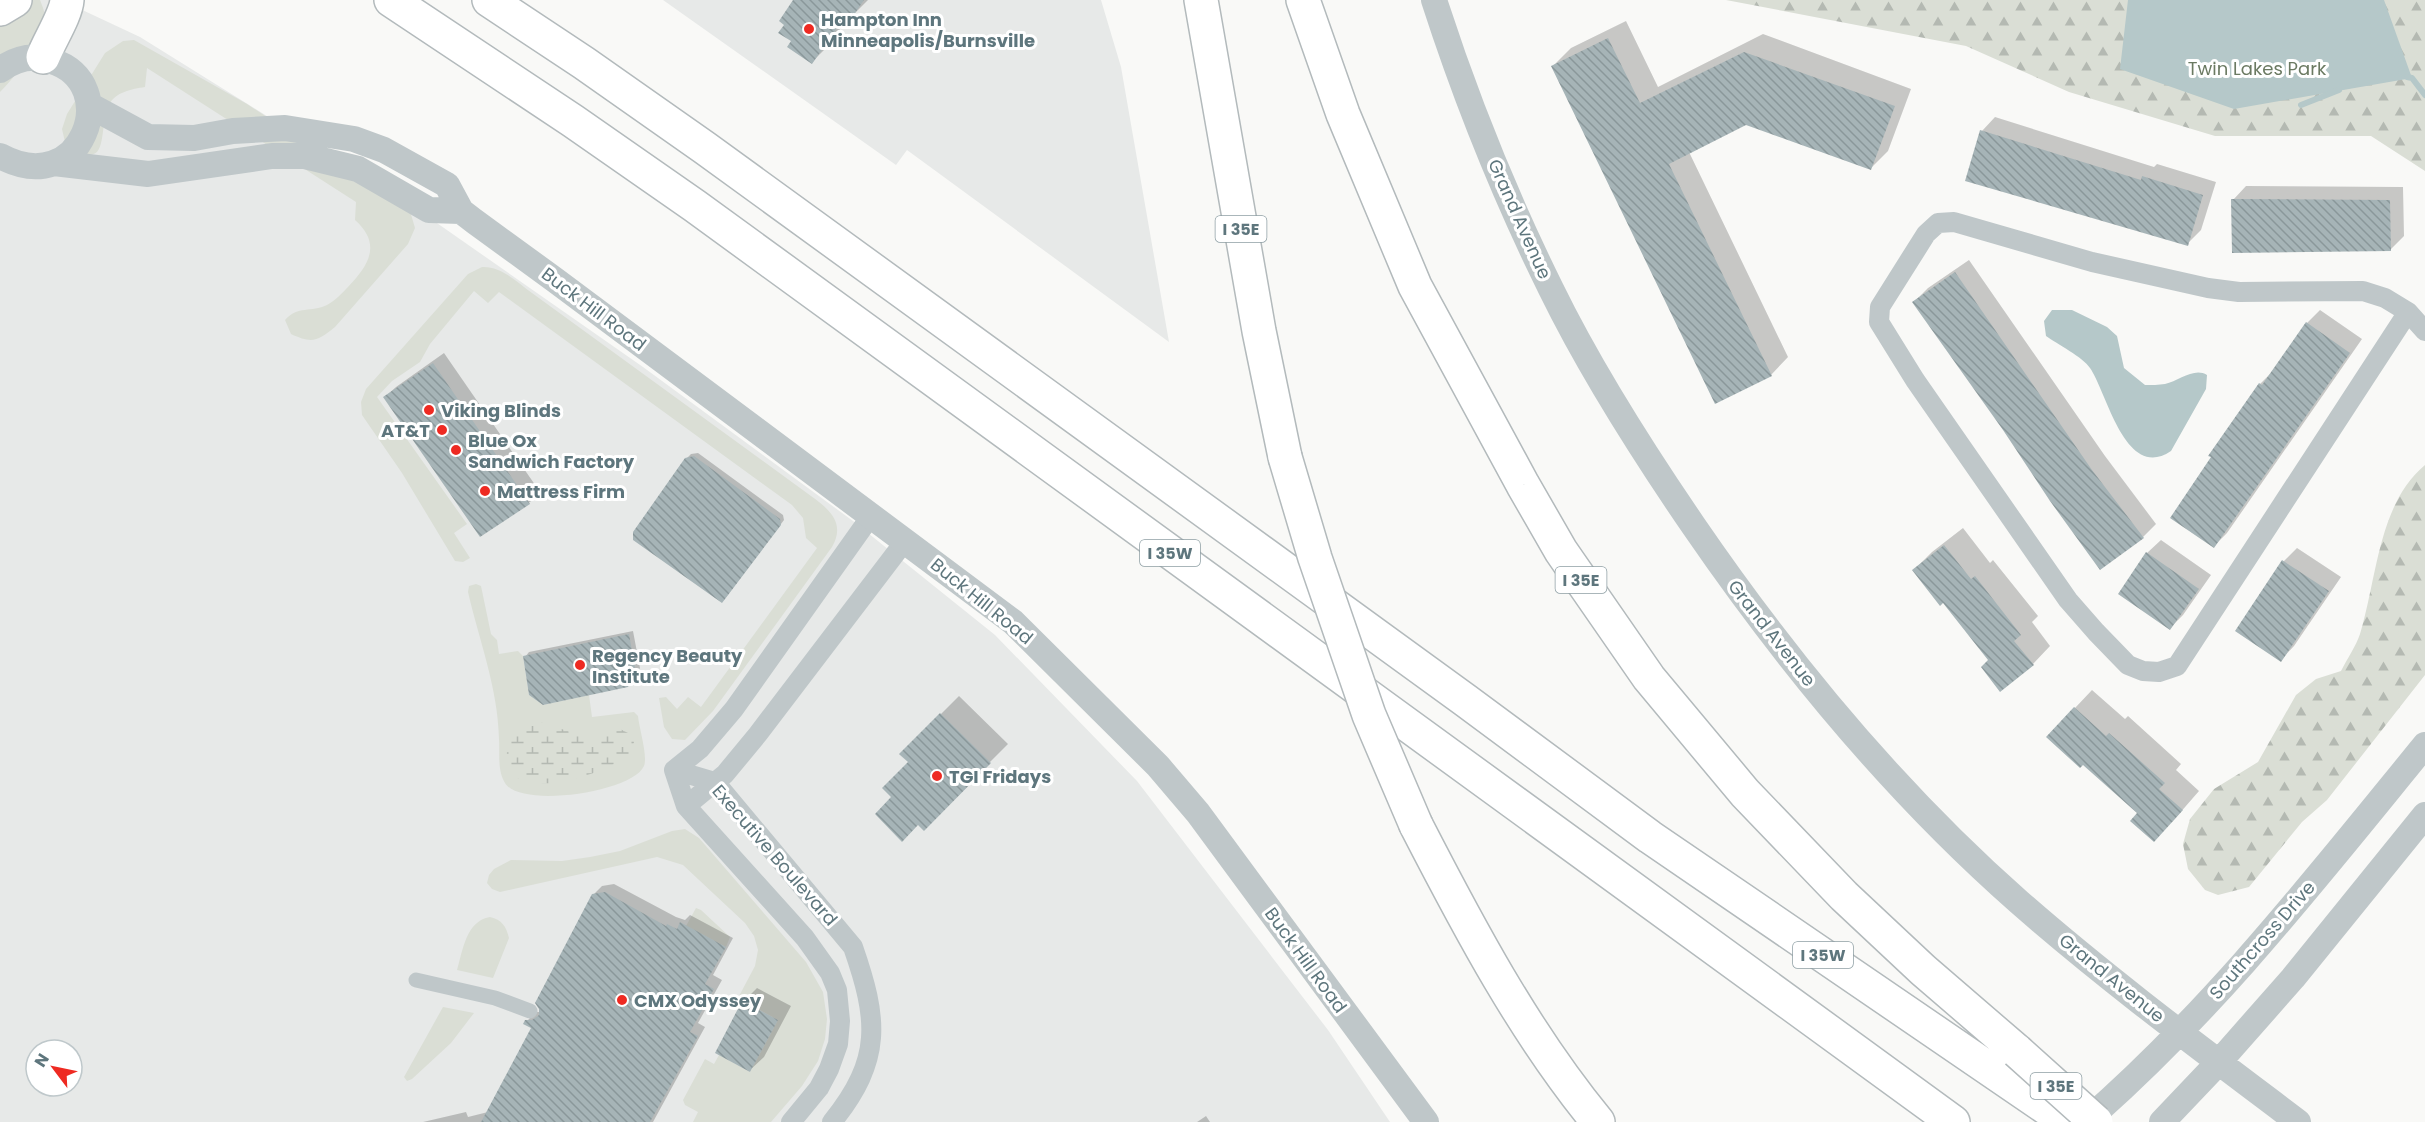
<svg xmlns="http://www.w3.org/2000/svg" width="2425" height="1122" font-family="Poppins,sans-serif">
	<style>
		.built { fill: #e7e9e8; fill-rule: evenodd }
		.green { fill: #daded5 }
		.forest { fill: url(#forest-firs) }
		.wetland { fill: url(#wetland-marsh) }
		.water { fill: #b5c8c9 }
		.shadow { fill: #0003 }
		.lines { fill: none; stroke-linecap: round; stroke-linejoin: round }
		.stream { stroke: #b5c8c9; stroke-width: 6 }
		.building { fill: url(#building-back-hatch) }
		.motorway-casing { stroke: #b3babc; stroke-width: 36 }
		.pedestrian { stroke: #bfc7c9; stroke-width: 15 }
		.minor { stroke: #bfc7c9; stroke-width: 20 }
		.tertiary { stroke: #bfc7c9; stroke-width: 26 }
		.motorway { stroke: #fff; stroke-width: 33 }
		.motorway-bridge-casing { stroke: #b3babc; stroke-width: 36; stroke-linecap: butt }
		.motorway-bridge { stroke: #fff; stroke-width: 33 }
		.poi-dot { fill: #ee2a22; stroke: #fff; stroke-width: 2 }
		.labels { text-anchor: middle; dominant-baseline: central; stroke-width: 6; stroke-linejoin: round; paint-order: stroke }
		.shield { fill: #fff; stroke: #8e9fa4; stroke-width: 1.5 }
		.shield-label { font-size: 16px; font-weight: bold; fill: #5e767d }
		.poi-label { font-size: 18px; font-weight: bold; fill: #5e767d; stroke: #fff; text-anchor: start }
		.park-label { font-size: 18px; fill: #6b7a62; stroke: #fff }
		.street-label { font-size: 18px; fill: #5e767d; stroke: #fff }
	</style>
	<defs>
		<pattern id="forest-firs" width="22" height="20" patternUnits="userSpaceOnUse" patternTransform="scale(1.5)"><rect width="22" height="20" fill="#daded5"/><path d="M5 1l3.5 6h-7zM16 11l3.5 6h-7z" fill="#b4b9b2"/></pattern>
		<pattern id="wetland-marsh" width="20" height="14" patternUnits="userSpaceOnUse" patternTransform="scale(1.5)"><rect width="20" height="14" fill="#daded5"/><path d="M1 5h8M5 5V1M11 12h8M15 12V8" fill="none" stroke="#b4b9b2"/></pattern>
		<pattern id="building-back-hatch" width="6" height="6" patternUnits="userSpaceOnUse" patternTransform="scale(1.5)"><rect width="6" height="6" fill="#a6b4b7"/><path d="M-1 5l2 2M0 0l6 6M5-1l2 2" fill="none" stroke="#8a979a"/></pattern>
	</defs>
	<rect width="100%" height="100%" fill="#f9f9f7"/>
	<path class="built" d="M0,0H61L140,37L424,214L643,367L853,521L995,635L1137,781L1328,1030L1390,1122H0ZM36,1050H72V1086H36Z
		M663,0H1101L1121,67L1169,342L907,150L896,165Z"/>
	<path class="green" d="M0,0H40C43,8 46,14 45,23C42,41 14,79 0,92Z
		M134,40L247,104L410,211L415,228L408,244L335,327C318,341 312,344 291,334L285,320C298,305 311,313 327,305C336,300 342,293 348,287C369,265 382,244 355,220L356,202L147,68L145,87C132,89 115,92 109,105C97,131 112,177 65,142L62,129L67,114L105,53L123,41Z
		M482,267C501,266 517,282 532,293L811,496C829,509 846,523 832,547L713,711L685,740L672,739L664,727L659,698L666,697L677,709L688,697L701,707L817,548L806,538L803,518L792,505L499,292L488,303L474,291L430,344L420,362L392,381L377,397L467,524L454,533L470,558L463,562L455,561L402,473L362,415L361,402L366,389L468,274Z
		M476,584L481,586L491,634L497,640L499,654L518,651L523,656L529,695L543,705L589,695L592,717L634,712L638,716C639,728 648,756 644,766C633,792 520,809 505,783C497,770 500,753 499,739C498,688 479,640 468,592L469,586Z
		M685,829L699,838L806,962L823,992L827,1019L825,1039L818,1061L802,1086L771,1122H693L698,1112L685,1105L683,1100L705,1059L714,1064L719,1055L750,1072L778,1020L738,998L755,966L758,950L754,936L745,923L683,865L657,857L500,892L492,889L487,883L489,875L494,869L511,860L562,861L590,857L620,851L672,831Z
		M696,908L701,910L730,937L726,947L686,926Z
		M490,917C502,920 506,926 509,938L493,978L457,970C463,950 466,921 490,917Z
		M443,1007L474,1013L451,1043L412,1079L407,1081L404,1077Z"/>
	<path class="forest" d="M1726,0H2425V171L2371,136H2215L2069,92L1966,46Z
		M2425,465V675L2327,800L2302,822L2249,887L2218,895L2205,890L2188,869L2183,844L2190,819L2214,789L2258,762L2296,695L2316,679L2341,671C2347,659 2356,646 2360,634C2377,579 2378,504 2425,465Z"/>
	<path class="wetland" d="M537,721L586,737L620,729L628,733L634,742L630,755C603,773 534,799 508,771C504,743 509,729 537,721Z"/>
	<path class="water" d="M2128,0H2384L2412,78L2234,109L2120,69Z
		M2052,310H2072L2107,327L2117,336L2124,368L2145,385C2151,385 2159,385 2165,384C2179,381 2194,367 2207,375L2206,389L2171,451C2125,482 2107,392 2090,368C2083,357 2057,344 2046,336L2044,321Z"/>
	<path class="shadow" d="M795,0H868L851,17L849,16L830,44L812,62L793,41Z
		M1626,21L1658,87L1763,34L1911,89L1888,151L1870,169L1746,123L1689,152L1788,357L1771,375L1553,66L1571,48Z
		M1995,117L2154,167L2157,164L2216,182L2201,230L2187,244L1982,131Z
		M2246,186L2403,187L2404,236L2390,250L2233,200Z
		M1969,260L2105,456L2156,524L2143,537L1914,302L1928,288Z
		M2320,310L2362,339L2227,533L2214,546L2260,384L2273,371L2307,323Z
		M444,353L540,492L530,502L480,535L385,397L396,387Z
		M698,453L783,515L784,520L726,597L686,459L691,454Z
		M1963,528L1990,563L1993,560L2038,616L2032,622L2050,646L2033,664L1990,660L1943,601L1914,570L1932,552Z
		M2161,540L2211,575L2183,615L2170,628L2147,553Z
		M2297,548L2341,577L2294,646L2281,660L2237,630L2284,561Z
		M633,631L640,668L627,686L525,657L529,652Z
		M2092,690L2125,719L2128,716L2181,764L2176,770L2199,791L2172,822L2139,813L2075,708Z
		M959,696L1008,744L924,828L894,797L910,762L901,754Z
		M614,884L676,917L685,920L690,915L733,938L713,975L722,980L698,1023L705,1027L653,1122H423L466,1112L468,1117L488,1112L533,1027L527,1021L536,1012H541L593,895L602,886Z
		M757,988L791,1006L764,1057L750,1070L717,1052L744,1001Z
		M1206,1116L1210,1122H1197Z"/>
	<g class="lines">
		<path class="stream" d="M2407,77L2412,78L2425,95
			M2301,105L2339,90"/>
	</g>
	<path class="building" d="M793,0H864L851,19L846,15L812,64L787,47L791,41L778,33L784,25L779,21Z
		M1608,38L1640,103L1744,52L1895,106L1871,170L1746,125L1669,164L1772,376L1715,404L1551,66Z
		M1980,130L2141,180L2142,176L2203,195L2188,246L1965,181Z
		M2231,199L2390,200L2391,251L2232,253Z
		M1955,272L2092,470L2144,538L2100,570L2050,501L2003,430L1912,302Z
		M2306,322L2350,353L2214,548L2170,518L2211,457L2208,456L2259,383L2262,385Z
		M433,363L530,504L480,537L383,397Z
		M694,456L780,519L781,525L722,603L633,540V532L685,458Z
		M1944,545L1971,579L1975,576L2021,635L2014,641L2034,665L2000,692L1981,667L1988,660L1943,603L1940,606L1912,570Z
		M2146,552L2199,589L2170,630L2118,594Z
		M2282,560L2329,591L2281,662L2235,631Z
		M629,634L636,673L628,687L543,705L529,695L523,656Z
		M2074,707L2106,736L2109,733L2165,783L2159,789L2183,810L2154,842L2130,821L2137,813L2083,765L2080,768L2046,737Z
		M940,713L991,763L924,831L918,825L902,842L875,814L891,797L882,788L908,762L899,754Z
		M605,892L666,926L667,924L677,929L680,922L726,947L705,984L714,989L690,1032L698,1036L650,1122H481L531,1028L523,1024L525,1020H532L539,1015V1009L535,1003L592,894Z
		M742,1001L778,1020L750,1072L715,1053Z"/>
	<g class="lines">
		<g class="motorway-casing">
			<path id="motorway" d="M391,0L573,121L695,206L1953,1122
				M489,0L584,63L705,148L1465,700L1650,837L2067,1122
				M1201,0L1259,331L1285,457
				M1303,0L1343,114L1415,286L1523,485L1561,551L1649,678L1745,793L1844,896L1923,970L2017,1051
				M0,9L15,0
				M43,57C49,41 66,15 67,0
				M1416,825C1469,928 1524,1032 1598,1122"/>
		</g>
		<path class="pedestrian" d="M416,980L495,998L530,1011"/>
		<path class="minor" d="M2408,312L2177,666L2159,672L2143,671L2128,665L2096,632L2068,600L1915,380L1879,322L1880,307L1926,234L1938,223L1954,222L2092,262L2208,288L2239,292L2363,291L2385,298L2408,312L2425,331
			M674,770L715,782L853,947C878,1019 883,1059 832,1122
			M674,770L686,806L805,938L830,973L837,990L840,1021L838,1044L829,1069L819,1088L791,1122
			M674,770L700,749L734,709L871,516
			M686,806L725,774L758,734L905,541"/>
		<path class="tertiary" d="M1434,0C1466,99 1505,196 1551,289C1591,371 1641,449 1693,525C1787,662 1894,792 2019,902C2108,980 2204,1051 2298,1122
			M0,70C16,58 33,54 52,61C124,84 82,201 0,156
			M89,105L148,137L194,138L233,131L285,128L354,139L384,150L447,185L461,211L474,221L555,280L1013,622L1158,766L1198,813L1426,1122
			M54,163L148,174L272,156H305L358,169L429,210L461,211
			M2085,1122C2213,1011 2318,876 2425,745
			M2162,1122L2219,1062L2293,978L2425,815"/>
		<use href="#motorway" class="motorway"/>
		<g class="motorway-bridge-casing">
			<path id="motorway-bridge" d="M1285,457L1315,558L1369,715L1416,825
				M2017,1051L2096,1122"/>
		</g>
		<use href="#motorway-bridge" class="motorway-bridge"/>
	</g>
	<g class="poi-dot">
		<circle cx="809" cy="29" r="6"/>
		<circle cx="429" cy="410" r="6"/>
		<circle cx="442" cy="430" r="6"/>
		<circle cx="456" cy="450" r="6"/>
		<circle cx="485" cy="491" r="6"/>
		<circle cx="580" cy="665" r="6"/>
		<circle cx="937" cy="776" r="6"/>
		<circle cx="622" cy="1000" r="6"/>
	</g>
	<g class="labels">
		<g class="shield">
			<rect x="1215.5" y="216" width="51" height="26" rx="4.5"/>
			<rect x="1140" y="540" width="60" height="26" rx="4.5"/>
			<rect x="1555.5" y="567" width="51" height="26" rx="4.5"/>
			<rect x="1793" y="942" width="60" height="26" rx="4.5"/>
			<rect x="2030.5" y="1073" width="51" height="26" rx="4.5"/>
		</g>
		<g class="shield-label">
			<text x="1241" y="229">I 35E</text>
			<text x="1170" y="553">I 35W</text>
			<text x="1581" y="580">I 35E</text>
			<text x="1823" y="955">I 35W</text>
			<text x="2056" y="1086">I 35E</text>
		</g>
		<g class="poi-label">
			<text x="821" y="19">Hampton Inn<tspan x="821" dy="21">Minneapolis/Burnsville</tspan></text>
			<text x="441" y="410">Viking Blinds</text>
			<text x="430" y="430" text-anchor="end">AT&amp;T</text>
			<text x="468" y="440">Blue Ox<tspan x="468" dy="21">Sandwich Factory</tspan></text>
			<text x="497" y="491">Mattress Firm</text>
			<text x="592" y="655">Regency Beauty<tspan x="592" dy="21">Institute</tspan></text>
			<text x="949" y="776">TGI Fridays</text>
			<text x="634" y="1000">CMX Odyssey</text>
		</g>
		<g class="park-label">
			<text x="2257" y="68">Twin Lakes Park</text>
		</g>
		<g class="street-label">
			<text transform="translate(1520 219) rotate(66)">Grand Avenue</text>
			<text transform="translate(594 309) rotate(37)">Buck Hill Road</text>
			<text transform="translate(982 601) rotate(39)">Buck Hill Road</text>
			<text transform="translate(1772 633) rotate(52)">Grand Avenue</text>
			<text transform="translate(775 855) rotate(49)">Executive Boulevard</text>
			<text transform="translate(2262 940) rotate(-49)">Southcross Drive</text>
			<text transform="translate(1306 960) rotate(54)">Buck Hill Road</text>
			<text transform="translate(2112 978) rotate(39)">Grand Avenue</text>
		</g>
	</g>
	<g transform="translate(54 1068) rotate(302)"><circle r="28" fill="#ffffff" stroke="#bfc8cb" stroke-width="1.5"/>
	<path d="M0-4.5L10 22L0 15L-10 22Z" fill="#ee2a22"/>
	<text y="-9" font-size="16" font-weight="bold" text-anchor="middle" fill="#5e767d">N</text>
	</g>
</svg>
